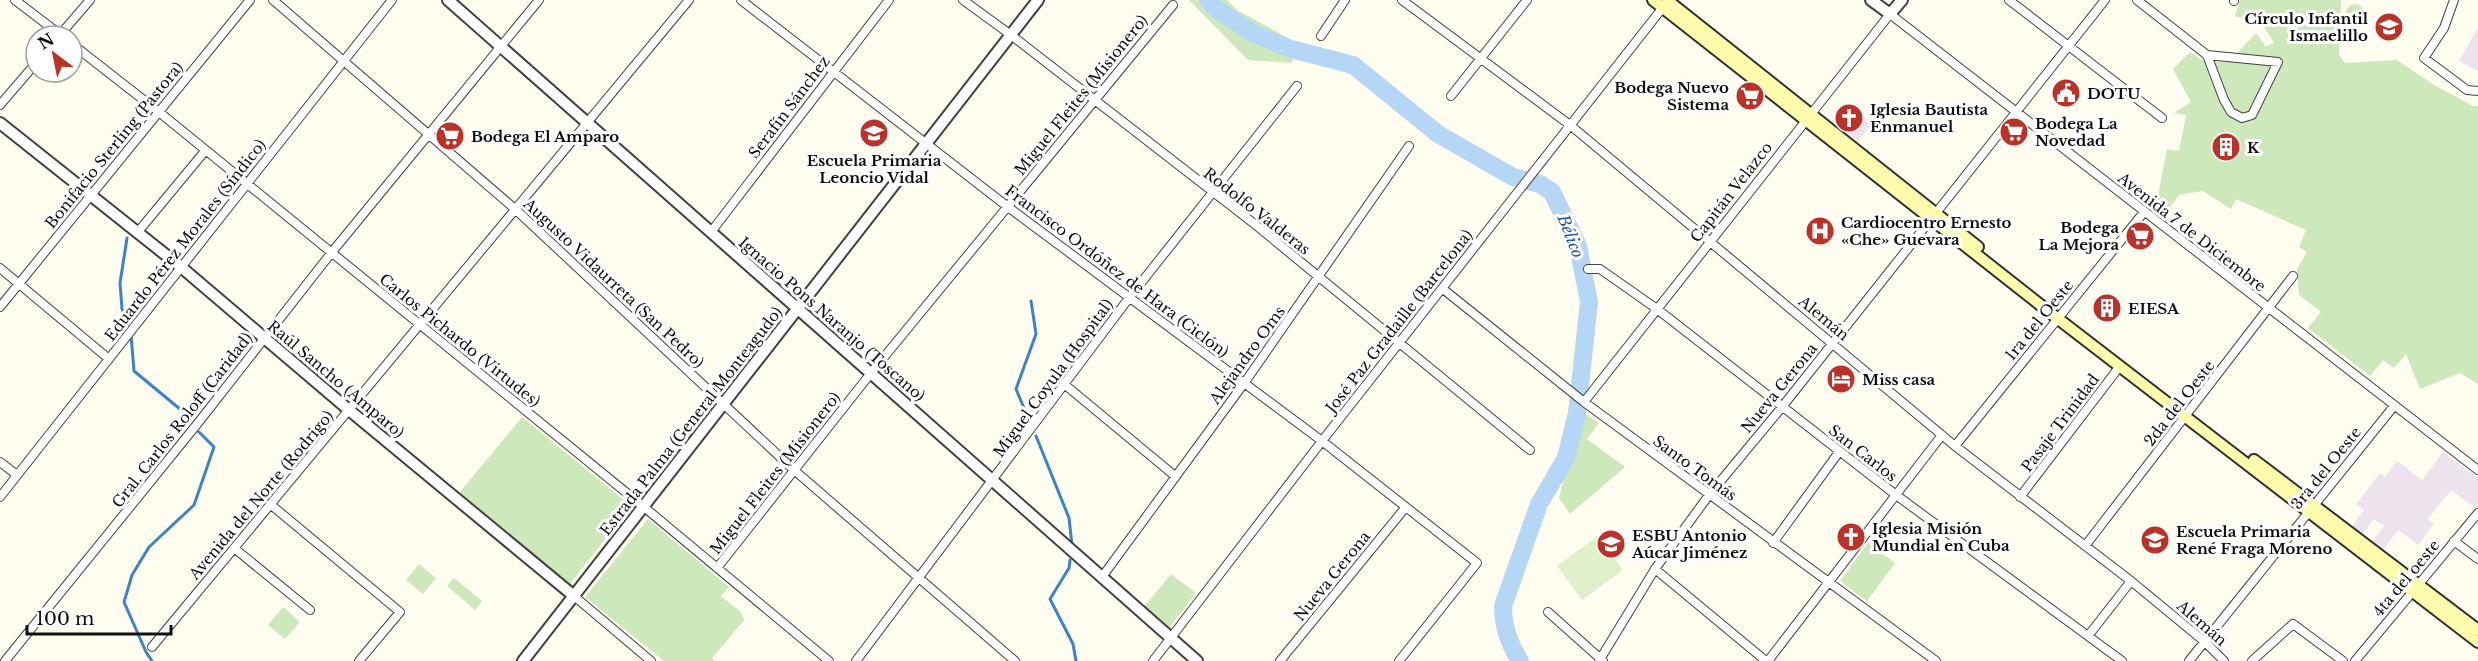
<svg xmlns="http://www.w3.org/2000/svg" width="2478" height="661" font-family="'Libre Baskerville',serif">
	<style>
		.industrial { fill: #ece3ec }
		.green { fill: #cde8ba }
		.pitch { fill: #dff0cb }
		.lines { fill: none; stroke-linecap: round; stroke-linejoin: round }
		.stream { stroke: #3e83ca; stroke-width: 3 }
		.river { stroke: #b5d6f5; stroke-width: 18 }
		.minor-casing { stroke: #414141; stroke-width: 10 }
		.tertiary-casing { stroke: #414141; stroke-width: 14 }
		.secondary-casing { stroke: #303030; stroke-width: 14 }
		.minor { stroke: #fff; stroke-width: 8 }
		.tertiary { stroke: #fff; stroke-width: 10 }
		.secondary { stroke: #fdfcac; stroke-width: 10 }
		.labels { text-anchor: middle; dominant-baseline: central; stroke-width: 6; stroke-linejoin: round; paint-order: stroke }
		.poi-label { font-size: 15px; font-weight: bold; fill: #0e0e0e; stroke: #fff; text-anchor: start }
		.street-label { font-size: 15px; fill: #0e0e0e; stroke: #fff }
		.water-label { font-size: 16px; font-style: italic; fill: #1a569d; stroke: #fff }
	</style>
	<rect width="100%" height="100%" fill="#fffdef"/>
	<path class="industrial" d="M2478,27V71L2459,61Z
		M1856,113L1871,125L1858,141L1843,130Z
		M2443,452L2478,478V503L2475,508L2451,490L2428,519L2434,524L2418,545L2398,530L2383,550L2372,542L2384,526L2374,519L2362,534L2352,526L2364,510L2356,504L2380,473L2385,477L2397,461L2422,480Z"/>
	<path class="green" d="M1189,0H1227L1237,10L1303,46L1291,63L1248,60Z
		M2240,0H2341L2339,55L2345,63L2397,60L2431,83L2473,106H2478V384L2460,373L2420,389L2406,354L2394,368L2383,360L2370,376L2308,328L2321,312L2299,295L2297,269L2307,252L2299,247L2306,230L2236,199L2231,209L2203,191L2179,195L2163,217L2155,211L2167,149L2179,151L2186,115L2174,113L2191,102L2173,69L2190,52L2203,61L2229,62L2256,33L2266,47L2274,42L2255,14L2247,20L2235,16Z
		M2346 13a9 9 0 1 1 18 0a9 9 0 1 1-18 0Z
		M1580,410L1599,423L1587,439L1625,467L1570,514L1559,498Z
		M522,417L631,506L570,584L459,493Z
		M648,519L729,587L721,596L741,612L744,620L712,658L715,661H664L585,597Z
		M1868,543L1895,563L1867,601L1840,581Z
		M419,564L436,578L423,594L406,580Z
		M1171,574L1196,593L1169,628L1143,608Z
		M454,578L482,601L475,610L447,586Z
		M283,607L300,622L285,639L268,625Z"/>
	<path class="pitch" d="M1598,536L1623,570L1582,600L1557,566Z"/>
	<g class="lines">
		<path class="stream" d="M127,238L120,283L122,309L131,329
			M131,335L134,371L186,414
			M1029,420L1016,389L1036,334L1031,301
			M1036,436L1069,518L1072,545
			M1070,560L1069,568L1050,599L1073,644L1076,661
			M152,661L146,652L124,602L132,575L149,547L194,505L214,447L199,432"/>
		<path class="river" d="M1208,0L1218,10L1254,34L1291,49L1353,65L1438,134L1513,177L1540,184L1552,192L1578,246L1589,302L1577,413L1566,458L1539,504L1503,606C1503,627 1509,643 1520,661"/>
		<g class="minor-casing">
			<path id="minor" d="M15,0L62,36
				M273,0L515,209L794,470L1015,661
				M741,0L1008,207L1322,441L1477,563L1399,661
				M963,0L1011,35L1252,222L1530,450
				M1402,0L1570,125L1955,446L2131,581L2205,642L2224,661
				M2009,0L2162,118
				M2137,0L2207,55L2224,100L2231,112L2242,118L2252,115L2278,62L2207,55
				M2454,0L2444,28L2424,58L2467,90L2478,91
				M2234,1V0
				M59,36L90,0
				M1321,36L1345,0
				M72,44L159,112L644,507L829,661
				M1451,96L1527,0
				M0,105L36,63
				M711,232L889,0
				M137,233L205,151
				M0,268L109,359
				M1588,269H1600L1657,309L1896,495L2122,661
				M1443,289L1584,402L1936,661
				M0,307L250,0
				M1064,384L1175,476
				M1584,402L1890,14L2478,470
				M1955,446L2144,212
				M0,462L17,475
				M0,497L392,0
				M2020,497L2120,366
				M270,504L400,612L359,661
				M2454,541L2478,559
				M1773,543L1839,452
				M2085,546L2293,276
				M234,548L310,610
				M717,568L871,373L1173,5
				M1655,569L1766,661
				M1102,577L1245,382L1409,146
				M574,596L651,661
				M1548,612L1603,661
				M2088,636L2131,581
				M152,647L689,0
				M5,661L198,423L332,252L539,0
				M856,661L1129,298L1297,86
				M1153,661L1322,441L1664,6
				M1280,661L1405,508
				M1599,661L1655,569L1709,495L1782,407L2105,0
				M1768,661L1942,435
				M2189,661L2394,406
				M2252,661L2293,624L2343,661
				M2355,661L2478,513"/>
		</g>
		<g class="tertiary-casing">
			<path id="tertiary" d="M448,0L1197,661
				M1871,0L1890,14L1902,0
				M0,123L181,267L349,410L574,596
				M523,661L1038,0"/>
		</g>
		<g class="secondary-casing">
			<path id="secondary" d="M1653,0L2057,318L2478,642
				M1667,0L1978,247
				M2254,460L2478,630"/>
		</g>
		<use href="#minor" class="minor"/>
		<use href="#tertiary" class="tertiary"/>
		<use href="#secondary" class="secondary"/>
	</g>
	<defs>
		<g id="school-disc" transform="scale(1.5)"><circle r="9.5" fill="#bb3229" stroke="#fff"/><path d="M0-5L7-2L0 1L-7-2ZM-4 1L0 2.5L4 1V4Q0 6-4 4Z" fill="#fff"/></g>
		<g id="civic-disc" transform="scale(1.5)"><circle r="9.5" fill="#bb3229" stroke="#fff"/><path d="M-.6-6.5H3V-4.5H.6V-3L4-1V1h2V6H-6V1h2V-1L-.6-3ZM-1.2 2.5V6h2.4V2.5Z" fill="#fff"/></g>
		<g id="supermarket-disc" transform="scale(1.5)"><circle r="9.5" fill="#bb3229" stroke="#fff"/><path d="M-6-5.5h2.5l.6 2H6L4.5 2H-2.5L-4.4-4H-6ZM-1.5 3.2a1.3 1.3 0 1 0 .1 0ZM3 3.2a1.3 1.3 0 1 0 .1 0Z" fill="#fff"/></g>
		<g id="church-disc" transform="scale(1.5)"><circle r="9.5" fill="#bb3229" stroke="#fff"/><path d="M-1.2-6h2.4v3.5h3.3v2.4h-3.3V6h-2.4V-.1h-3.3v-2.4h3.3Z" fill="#fff"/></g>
		<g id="building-disc" transform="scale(1.5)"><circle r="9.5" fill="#bb3229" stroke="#fff"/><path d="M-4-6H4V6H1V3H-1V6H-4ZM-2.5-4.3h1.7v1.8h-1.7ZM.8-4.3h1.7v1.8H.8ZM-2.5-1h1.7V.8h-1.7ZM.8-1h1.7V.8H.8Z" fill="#fff"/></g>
		<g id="hospital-disc" transform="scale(1.5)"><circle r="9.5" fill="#bb3229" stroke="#fff"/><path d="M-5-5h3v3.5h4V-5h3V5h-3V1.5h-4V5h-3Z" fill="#fff"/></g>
		<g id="hotel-disc" transform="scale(1.5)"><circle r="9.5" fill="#bb3229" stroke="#fff"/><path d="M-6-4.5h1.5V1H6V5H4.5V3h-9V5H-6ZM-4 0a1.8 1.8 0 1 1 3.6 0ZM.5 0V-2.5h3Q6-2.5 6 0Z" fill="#fff"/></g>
	</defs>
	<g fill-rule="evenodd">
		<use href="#school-disc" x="2389" y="27"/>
		<use href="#civic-disc" x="2066" y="93"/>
		<use href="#supermarket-disc" x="1750" y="96"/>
		<use href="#church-disc" x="1849" y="118"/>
		<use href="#supermarket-disc" x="2014" y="132"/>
		<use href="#school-disc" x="874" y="133"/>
		<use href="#supermarket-disc" x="450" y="136"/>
		<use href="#building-disc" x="2226" y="147"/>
		<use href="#hospital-disc" x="1820" y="231"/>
		<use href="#supermarket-disc" x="2140" y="236"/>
		<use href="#building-disc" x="2107" y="308"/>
		<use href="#hotel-disc" x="1841" y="379"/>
		<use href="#church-disc" x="1851" y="537"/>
		<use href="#school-disc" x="2155" y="540"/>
		<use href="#school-disc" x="1611" y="544"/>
	</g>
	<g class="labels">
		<g class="poi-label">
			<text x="2368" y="18" text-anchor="end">Círculo Infantil<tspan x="2368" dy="17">Ismaelillo</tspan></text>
			<text x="1729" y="87" text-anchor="end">Bodega Nuevo<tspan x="1729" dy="17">Sistema</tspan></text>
			<text x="2087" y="93">DOTU</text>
			<text x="1870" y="109">Iglesia Bautista<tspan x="1870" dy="17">Enmanuel</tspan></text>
			<text x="2035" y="123">Bodega La<tspan x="2035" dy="17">Novedad</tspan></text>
			<text x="471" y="136">Bodega El Amparo</text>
			<text x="2247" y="147">K</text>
			<text x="874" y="160" text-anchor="middle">Escuela Primaria<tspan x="874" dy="17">Leoncio Vidal</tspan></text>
			<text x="1841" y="222">Cardiocentro Ernesto<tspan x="1841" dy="17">«Che» Guevara</tspan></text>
			<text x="2119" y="227" text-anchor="end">Bodega<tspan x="2119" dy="17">La Mejora</tspan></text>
			<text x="2128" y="308">EIESA</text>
			<text x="1862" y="379">Miss casa</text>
			<text x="1872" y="528">Iglesia Misión<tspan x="1872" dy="17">Mundial en Cuba</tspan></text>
			<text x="2176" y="531">Escuela Primaria<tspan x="2176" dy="17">René Fraga Moreno</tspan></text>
			<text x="1632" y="535">ESBU Antonio<tspan x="1632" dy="17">Aúcar Jiménez</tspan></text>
		</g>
		<g class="street-label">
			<text transform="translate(1081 95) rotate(-51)">Miguel Fleites (Misionero)</text>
			<text transform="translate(789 107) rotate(-53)">Serafín Sánchez</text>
			<text transform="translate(114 145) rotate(-51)">Bonifacio Sterling (Pastora)</text>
			<text transform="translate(1731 192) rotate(-52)">Capitán Velazco</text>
			<text transform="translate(1257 211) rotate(38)">Rodolfo Valderas</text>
			<text transform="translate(2192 232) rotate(38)">Avenida 7 de Diciembre</text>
			<text transform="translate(185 240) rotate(-52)">Eduardo Pérez Morales (Síndico)</text>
			<text transform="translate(1117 271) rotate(37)">Francisco Ordóñez de Hara (Ciclón)</text>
			<text transform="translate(614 283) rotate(43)">Augusto Vidaurreta (San Pedro)</text>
			<text transform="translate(1824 318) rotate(40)">Alemán</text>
			<text transform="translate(832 319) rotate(41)">Ignacio Pons Naranjo (Toscano)</text>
			<text transform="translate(2039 320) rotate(-51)">1ra del Oeste</text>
			<text transform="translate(1399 321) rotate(-52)">José Paz Gradaille (Barcelona)</text>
			<text transform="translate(460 340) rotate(39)">Carlos Pichardo (Virtudes)</text>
			<text transform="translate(1247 355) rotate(-54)">Alejandro Oms</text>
			<text transform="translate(1053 378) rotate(-54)">Miguel Coyula (Hospital)</text>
			<text transform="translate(336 379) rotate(40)">Raúl Sancho (Amparo)</text>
			<text transform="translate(1779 388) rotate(-51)">Nueva Gerona</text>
			<text transform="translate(2179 403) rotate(-52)">2da del Oeste</text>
			<text transform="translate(182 420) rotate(-52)">Gral. Carlos Roloff (Caridad)</text>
			<text transform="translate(691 421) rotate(-52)">Estrada Palma (General Monteagudo)</text>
			<text transform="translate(2060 423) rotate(-53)">Pasaje Trinidad</text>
			<text transform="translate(1863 453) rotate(38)">San Carlos</text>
			<text transform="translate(1695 468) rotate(36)">Santo Tomás</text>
			<text transform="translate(2326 468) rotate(-51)">3ra del Oeste</text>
			<text transform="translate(775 473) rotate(-52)">Miguel Fleites (Misionero)</text>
			<text transform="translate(261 495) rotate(-50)">Avenida del Norte (Rodrigo)</text>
			<text transform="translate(1332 576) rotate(-51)">Nueva Gerona</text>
			<text transform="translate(2406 578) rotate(-50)">4ta del oeste</text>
			<text transform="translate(2202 623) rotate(41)">Alemán</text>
		</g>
		<g class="water-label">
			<text transform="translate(1571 236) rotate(69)">Bélico</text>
		</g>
	</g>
	<g transform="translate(54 54) rotate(328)"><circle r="28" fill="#ffffff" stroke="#9f9f9f" stroke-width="1.5"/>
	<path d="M0-4.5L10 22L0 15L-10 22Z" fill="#bb3229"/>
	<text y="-9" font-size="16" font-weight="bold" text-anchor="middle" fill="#0e0e0e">N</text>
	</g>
	<path d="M27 625v9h144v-9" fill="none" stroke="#0e0e0e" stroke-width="3"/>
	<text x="36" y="625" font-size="18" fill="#0e0e0e" stroke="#ffffff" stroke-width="4.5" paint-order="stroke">100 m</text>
</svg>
